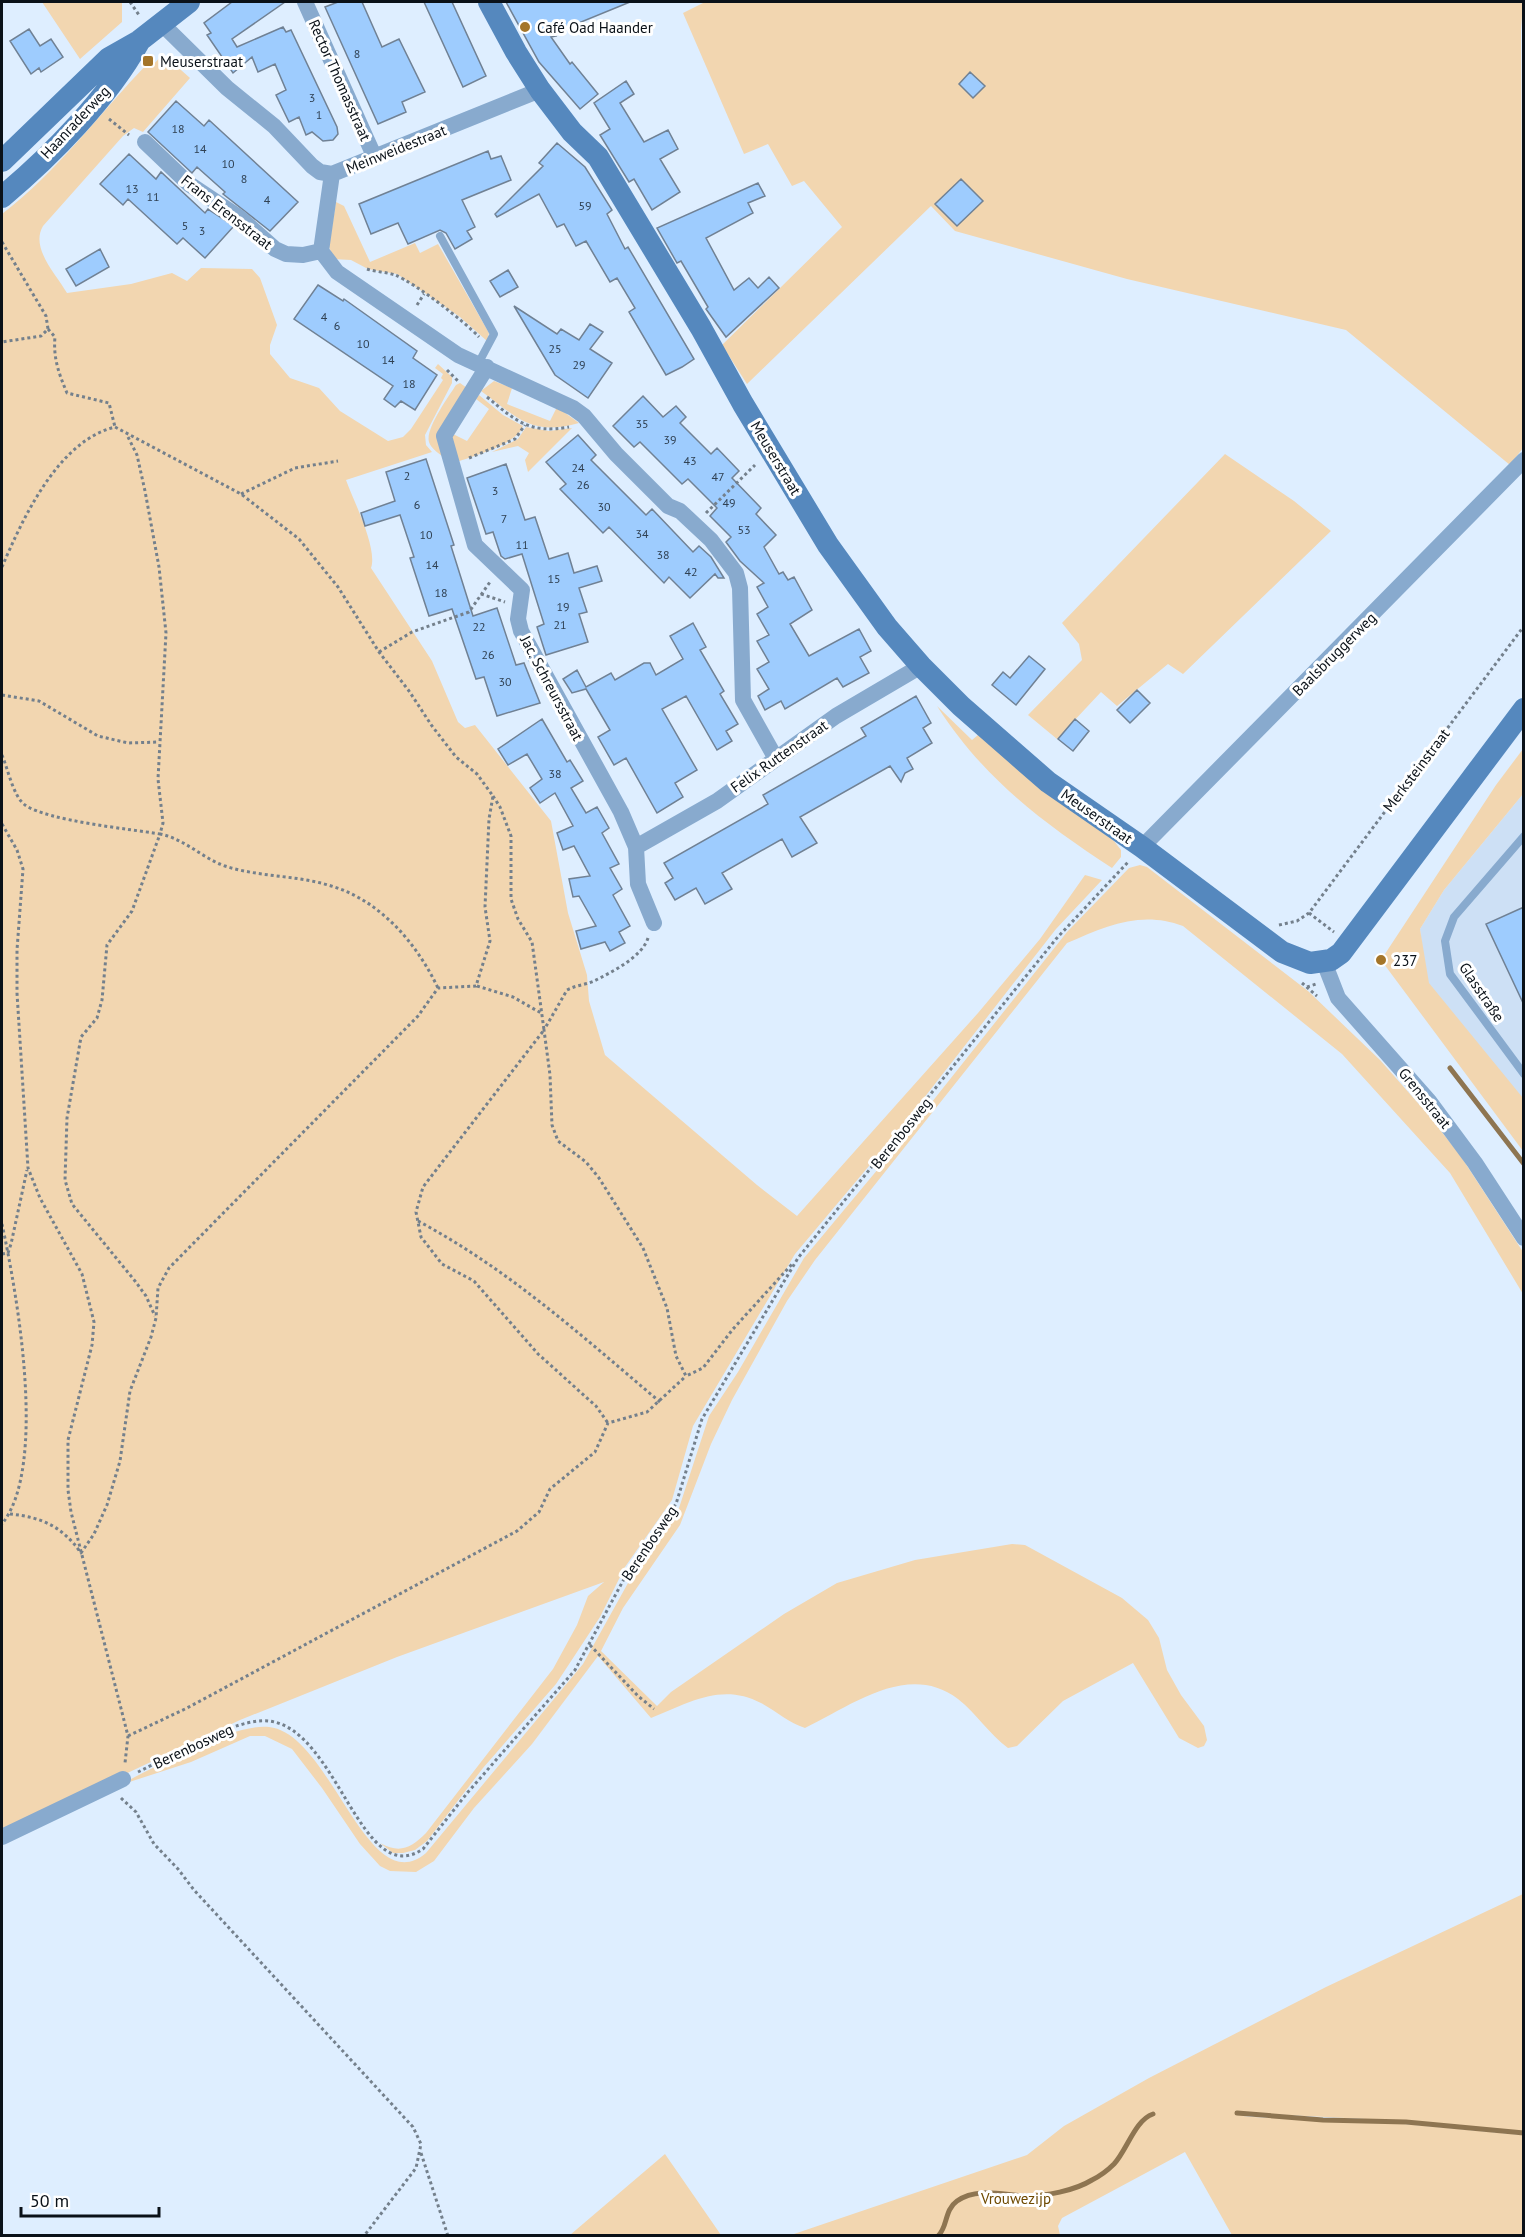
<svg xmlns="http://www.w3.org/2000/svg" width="1525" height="2237" font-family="'PT Sans',sans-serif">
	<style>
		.built { fill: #cde0f5 }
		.green { fill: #f2d6b0 }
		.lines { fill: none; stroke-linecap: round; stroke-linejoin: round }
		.stream { stroke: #8e7551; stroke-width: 5 }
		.building { fill: #9eccfe; stroke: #708194; stroke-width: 1.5 }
		.path { stroke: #74808c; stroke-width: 3; stroke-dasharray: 3 3; stroke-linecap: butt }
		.lane { stroke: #88aace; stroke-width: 8 }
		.street { stroke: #88aace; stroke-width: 16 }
		.secondary { stroke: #5588be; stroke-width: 22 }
		.poi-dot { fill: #a47529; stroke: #fff; stroke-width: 2 }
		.labels { text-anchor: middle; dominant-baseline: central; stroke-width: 6; stroke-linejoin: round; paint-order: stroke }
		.number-label { font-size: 12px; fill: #2f4052 }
		.poi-label { font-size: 15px; fill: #0a1118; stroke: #fff; text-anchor: start }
		.street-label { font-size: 15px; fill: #0a1118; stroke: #fff }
		.park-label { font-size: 15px; fill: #6e4900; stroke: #fff }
	</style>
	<rect width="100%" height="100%" fill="#deeeff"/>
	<path class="built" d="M1523,794V1111L1428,993L1420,929L1444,890Z"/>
	<path class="green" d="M42,2H122V22L80,59Z
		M705,2H1523L1521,30L1523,448L1510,465L1346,330L1127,279L955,231L931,206L747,384L722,345L842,227L804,181L792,186L768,144L744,154L683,13Z
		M163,54L190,78L143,132L134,128L123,136L43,226C30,248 56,274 67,293L131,284L172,273L187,281L201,268L252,269L260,278L277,325L270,345V354L290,378L319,388L340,411L388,441L403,437L411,429L443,380L441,378L443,374L435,368L438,364L452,377V383L425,435L426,445L432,452L346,480C353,500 378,548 371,568L432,661L458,722L465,728L475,725L551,821L568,913L587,975L589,1001L605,1055L757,1185L797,1216L978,1013L1040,939L1085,875L1102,880L1056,929L895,1135L795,1254L693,1426L672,1500L625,1567L600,1617L556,1684L483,1768L427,1841L415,1850L403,1853H393L380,1843C400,1854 411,1848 426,1833L553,1669L577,1625L588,1596L604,1582L397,1657L240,1720L2,1832V214C58,171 99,114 148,63L152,66Z
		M336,202L344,206L370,262L415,243L420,253L438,244L489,333L487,341L460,317L397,274L368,269L351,260L333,259L329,246Z
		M494,381L512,388L507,404L550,421L557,407L579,423C531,437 517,417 481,391Z
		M460,383L467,388L442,456C437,452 431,448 429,442C425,429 449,396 456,385Z
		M479,395L503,415L523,426C518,444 472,456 454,463L449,438L453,434L467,441L489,409L476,399Z
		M526,427L549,431L572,428L528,472L525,460L529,453L518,446L492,452L518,439Z
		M1225,454L1294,501L1331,531L1183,674L1168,664L1117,706L1101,692L1057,739L1028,715L1082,660L1079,644L1062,623Z
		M937,706L972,740L978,735L1045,791L1114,841L1121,850V857L1112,868C1042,822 983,778 937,706Z
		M1523,749V794L1444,890L1420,929L1429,983L1523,1098V1151L1381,960L1496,785Z
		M1140,865L1147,867L1308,991L1380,1060L1425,1111L1460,1155L1523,1252V1294L1450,1173L1342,1054L1183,926C1141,910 1106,926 1067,943L815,1260L787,1301L732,1400L711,1444L680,1525L623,1608L601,1651L657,1706L671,1692L784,1614L837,1583L915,1560L1012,1544L1025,1545L1122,1598L1148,1620L1159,1638L1167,1670L1181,1695L1204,1726L1207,1740L1204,1746L1198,1748L1179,1738L1133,1663L1063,1701L1017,1746L1008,1748C989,1734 977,1714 958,1699C908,1661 851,1706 805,1728C789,1723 776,1711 761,1703C722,1682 688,1703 651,1718L598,1656L532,1744L474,1808L434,1861L416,1872L390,1871L380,1866L360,1844L322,1788L292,1749L265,1736H250L191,1762L117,1786C153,1769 232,1723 269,1727C331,1733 367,1903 426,1853L583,1664L633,1574L679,1508L709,1416L738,1372L804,1258L893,1151L1067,932L1129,868Z
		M1523,1894V2132L1406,2121L1242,2113L1243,2116L1253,2117L1404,2124L1523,2135V2235H1232L1185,2152L1062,2218L1058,2226L1060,2235H791L1027,2155L1064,2126L1149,2078L1326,1987Z
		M665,2154L721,2235H570Z"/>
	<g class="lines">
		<path class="stream" d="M1450,1068L1524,1164
			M1237,2113L1323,2120L1406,2122L1524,2133
			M938,2236C948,2227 944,2210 957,2201C977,2187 1003,2195 1025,2196C1046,2196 1074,2191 1092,2180C1100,2176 1108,2170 1114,2164C1127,2150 1135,2120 1153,2114"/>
	</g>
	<path class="building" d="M232,2H285L232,39L237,47L283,27L286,32L291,30L337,127L338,134L333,140L323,141L312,132L306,135L299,117L289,122L276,95L286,90L275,64L258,72L252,57L233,73L207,35L211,33L204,23Z
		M338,2H362L382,47L399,39L425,92L402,102L406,112L378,124L325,7Z
		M424,2H452L486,76L463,87Z
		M506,2H630L554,33L556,36L551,37L570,64L572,62L598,94L580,109L539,62Z
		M29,29L40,46L51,39L63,57L41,72L39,68L31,74L10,41Z
		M970,72L985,86L973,98L959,84Z
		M626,81L634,94L620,103L644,142L668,130L678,149L660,159L680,192L652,210L634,179L629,182L600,135L610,129L594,103Z
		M176,101L204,126L209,120L298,202L270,231L223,194L225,192L197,167L192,173L148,132Z
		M557,143L585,167L612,210L607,214L625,249L628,247L694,359L682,367L666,375L629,312L635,308L617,278L610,282L586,241L576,246L564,224L557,227L539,194L497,217L495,214L543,166L539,163Z
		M488,151L491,159L501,156L511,180L462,200L475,227L467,231L472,239L455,249L446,233L440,230L408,244L398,223L371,234L359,204Z
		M129,154L156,179L161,172L205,213L208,209L234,226L205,258L183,238L177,244L128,199L123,205L100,184Z
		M961,179L983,201L957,226L935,204Z
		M758,183L765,196L748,203L753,213L706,238L734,290L749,278L758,288L769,277L779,288L726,337L706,309L708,307L681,261L677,263L657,228Z
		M100,249L109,267L76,286L66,269Z
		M508,270L518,287L500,297L490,281Z
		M318,285L343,301L344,299L417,351L413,358L437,375L415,410L401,401L395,407L384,399L393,386L294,319Z
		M514,306L557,334L561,329L579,340L590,324L603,332L590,349L612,363L588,398L555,375Z
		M643,396L663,417L676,406L686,417L680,423L711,454L717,448L739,471L732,478L761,508L756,514L776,535L764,547L779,574L783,572L788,580L794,577L812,610L790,624L809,656L859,629L871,651L860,657L869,673L843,687L837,678L785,709L781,701L765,710L758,696L769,689L757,669L769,662L757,641L769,635L757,614L768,607L757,587L764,583L740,561L726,542L731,537L710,516L717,508L688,479L682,484L640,442L634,447L613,426Z
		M578,435L596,455L591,460L646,515L652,509L693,552L699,546L711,557L724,578H718L715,574L690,598L669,577L664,583L609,527L603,533L560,489L566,484L546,462Z
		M426,459L454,545L451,546L473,616L497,608L516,665L524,663L540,703L497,716L484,677L476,679L452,609L429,616L410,558L414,557L400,515L365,526L361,513L395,501L386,472Z
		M506,464L525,520L535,517L549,559L568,553L574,573L597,566L602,581L579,588L587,612L579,614L588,642L546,655L537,627L544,624L522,554L505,559L501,556L493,532L486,534L467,478Z
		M693,623L706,647L700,650L724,691L720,694L738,724L726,731L732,741L717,750L686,696L662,709L697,770L675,783L683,797L657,813L626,758L614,765L598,737L610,730L586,689L572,693L563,679L577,670L586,687L611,673L615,680L644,663H650L656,675L683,659L670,636Z
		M1029,656L1045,669L1016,705L992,685L1003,672L1010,678Z
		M1137,690L1150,703L1130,723L1117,710Z
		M916,696L931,723L923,728L932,743L907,758L913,769L905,773L901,782L890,766L800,817L817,843L792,857L782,839L722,873L732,889L705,904L696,888L675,900L665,883L673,878L664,863L768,804L763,795L866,736L861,728Z
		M542,719L567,762L570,760L583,781L571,788L586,813L597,807L609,828L602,833L619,864L610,868L622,889L613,895L630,926L619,932L625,943L610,951L605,942L581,949L576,931L596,926L579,896L573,897L569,879L590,876L574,846L563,850L557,833L573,826L555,793L540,803L530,788L542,779L527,754L508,765L498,749Z
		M1075,719L1089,731L1073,751L1058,739Z
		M1524,907V1005L1486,924Z"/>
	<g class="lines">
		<path class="path" d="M130,2L139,15
			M109,119L129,135
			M2,242L46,316L48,329L41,336L2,342
			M367,269C376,272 386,272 395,275C415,283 464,321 479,337
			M417,305L424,294
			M48,329L55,337C53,358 59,374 67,393L109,403L115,427
			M447,370L458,381
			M487,397C516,421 529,434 569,427
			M128,437L137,455L145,491L159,567L166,633L158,779L163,823L160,834C185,839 202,858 225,866C258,877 295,875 328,885C379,899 416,942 438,988
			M469,458L515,439L525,425
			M241,494L295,468L338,461
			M706,513L755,465
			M2,567C23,518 58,441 115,427L241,494L299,539L338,587L379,652L409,691L432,726L456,757L477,774L493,796L489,819L485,907L490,941L476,986L438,988L418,1016L169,1268L158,1288L156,1318L151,1337L130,1391L120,1461L107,1505L94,1534L81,1553C62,1526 41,1517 10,1514
			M481,594L505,602
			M379,652L412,632L469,612L490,582
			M2,695L39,701L98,736L128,743L159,742
			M2,755C8,769 13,796 25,805C48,821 130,829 160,834L132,911L107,945L102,1000L97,1018L81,1037L67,1118L65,1180L72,1204L135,1281L146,1296L155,1316
			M493,796L500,807L511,836V899L518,919L532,942L544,1030L423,1187L416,1212L421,1237L442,1264L474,1281L538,1354L596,1406L608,1423
			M2,824L17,850L23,869L17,950V993L28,1168L40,1198L82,1274L94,1322L92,1345L68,1440V1490L71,1512L128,1736L125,1763
			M1309,913L1334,932
			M1279,925L1297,921L1309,913L1524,626
			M648,938C642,957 612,972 594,981C585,985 576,985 567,990L544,1030L550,1075L552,1125L558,1141L586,1162L599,1178L643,1248L667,1308L676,1356L686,1376L703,1368L733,1329L793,1263
			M1302,983L1317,996
			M477,986L513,997L541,1013
			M1307,987L1316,984
			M418,1221C508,1269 582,1336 660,1402
			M2,1224C17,1294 48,1466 2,1524
			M2,1254L8,1253L11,1244L27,1170
			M590,1645L638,1696L654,1709
			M128,1736L187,1708L517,1531L539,1512L550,1489L595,1452L608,1423L647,1412L686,1376
			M138,1772C169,1757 236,1717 269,1721C338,1729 361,1891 423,1849L468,1792L575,1670L631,1566L676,1504L702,1419L798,1258L1056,939L1129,861
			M121,1798L136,1812L154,1844L178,1869L194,1890L413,2127L421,2144L416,2168L364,2236
			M421,2153L448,2236"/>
		<path class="lane" d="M440,236L494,334L478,364
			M1524,836L1454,917L1445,941L1450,974L1524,1074"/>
		<path class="street" d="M305,2L375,158
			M160,22L227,88L274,126L312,166L320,172L332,174L540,90
			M145,142L189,184L240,218L275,249L286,254L303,255L321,251
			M332,174L321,251L337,272L458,355L573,408L584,416L616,454L668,506L680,511L711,540L736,573L740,588L743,700L775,757
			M487,367L444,436L475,545L522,590L518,619L521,631L621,812L636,847L638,884L654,923
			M636,847L717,801L836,716L921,666
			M1142,847L1524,460
			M1324,962L1338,998L1429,1101L1475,1163L1524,1238
			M2,1837L123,1779"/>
		<path class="secondary" d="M489,2L516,52L540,90L572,132L598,157L701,328L743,404L828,545L887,627L921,666L961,706L1048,782L1142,847L1282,952L1310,963L1331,960L1341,953L1524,709
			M2,161L109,58L139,41L189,2
			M2,197C51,156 108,98 139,42"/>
	</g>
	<g class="poi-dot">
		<circle cx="525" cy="27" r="6"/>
		<rect x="142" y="55" width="12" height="12" rx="3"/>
		<circle cx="1381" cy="960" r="6"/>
	</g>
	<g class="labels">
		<g class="number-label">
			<text x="357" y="53">8</text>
			<text x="312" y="97">3</text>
			<text x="319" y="114">1</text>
			<text x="178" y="128">18</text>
			<text x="200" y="148">14</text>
			<text x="228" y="163">10</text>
			<text x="244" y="178">8</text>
			<text x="132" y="188">13</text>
			<text x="153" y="196">11</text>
			<text x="267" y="199">4</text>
			<text x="585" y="205">59</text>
			<text x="185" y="225">5</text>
			<text x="202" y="230">3</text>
			<text x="324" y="316">4</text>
			<text x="337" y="325">6</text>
			<text x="363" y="343">10</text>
			<text x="555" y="348">25</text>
			<text x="388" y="359">14</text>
			<text x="579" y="364">29</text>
			<text x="409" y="383">18</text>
			<text x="642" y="423">35</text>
			<text x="670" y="439">39</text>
			<text x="690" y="460">43</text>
			<text x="578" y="467">24</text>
			<text x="407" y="475">2</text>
			<text x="718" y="476">47</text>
			<text x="583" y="484">26</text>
			<text x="495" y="490">3</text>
			<text x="729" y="502">49</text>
			<text x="417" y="504">6</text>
			<text x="604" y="506">30</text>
			<text x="504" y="518">7</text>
			<text x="744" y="529">53</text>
			<text x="642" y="533">34</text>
			<text x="426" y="534">10</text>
			<text x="522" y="544">11</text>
			<text x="663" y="554">38</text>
			<text x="432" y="564">14</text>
			<text x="691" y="571">42</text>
			<text x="554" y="578">15</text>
			<text x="441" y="592">18</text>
			<text x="563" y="606">19</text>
			<text x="560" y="624">21</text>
			<text x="479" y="626">22</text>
			<text x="488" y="654">26</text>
			<text x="505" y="681">30</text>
			<text x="555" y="773">38</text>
		</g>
		<g class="poi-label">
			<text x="537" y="27">Café Oad Haander</text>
			<text x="160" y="61">Meuserstraat</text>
			<text x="1393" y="960">237</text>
		</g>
		<g class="street-label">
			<text transform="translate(340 80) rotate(66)">Rector Thomasstraat</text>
			<text transform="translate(75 122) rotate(-47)">Haanraderweg</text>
			<text transform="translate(396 149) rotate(-22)">Meinweidestraat</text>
			<text transform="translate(227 212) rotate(38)">Frans Erensstraat</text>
			<text transform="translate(776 458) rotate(59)">Meuserstraat</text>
			<text transform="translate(1334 654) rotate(-45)">Baalsbruggerweg</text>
			<text transform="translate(552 688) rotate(62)">Jac. Schreursstraat</text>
			<text transform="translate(779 756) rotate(-35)">Felix Ruttenstraat</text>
			<text transform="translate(1416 770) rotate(-53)">Merksteinstraat</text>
			<text transform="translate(1097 816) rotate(35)">Meuserstraat</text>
			<text transform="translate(1482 992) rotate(56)">Glasstraße</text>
			<text transform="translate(1425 1098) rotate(51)">Grensstraat</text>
			<text transform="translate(901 1133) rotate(-51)">Berenbosweg</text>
			<text transform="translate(649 1543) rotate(-56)">Berenbosweg</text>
			<text transform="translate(193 1746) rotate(-25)">Berenbosweg</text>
		</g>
		<g class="park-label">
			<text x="1016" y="2198">Vrouwezijp</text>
		</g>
	</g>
	<rect width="1525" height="2237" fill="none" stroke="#0a1118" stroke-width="6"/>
	<path d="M21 2207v9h138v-9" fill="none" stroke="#0a1118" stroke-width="3"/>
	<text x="30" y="2207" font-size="18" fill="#0a1118" stroke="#ffffff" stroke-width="4.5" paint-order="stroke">50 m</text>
</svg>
